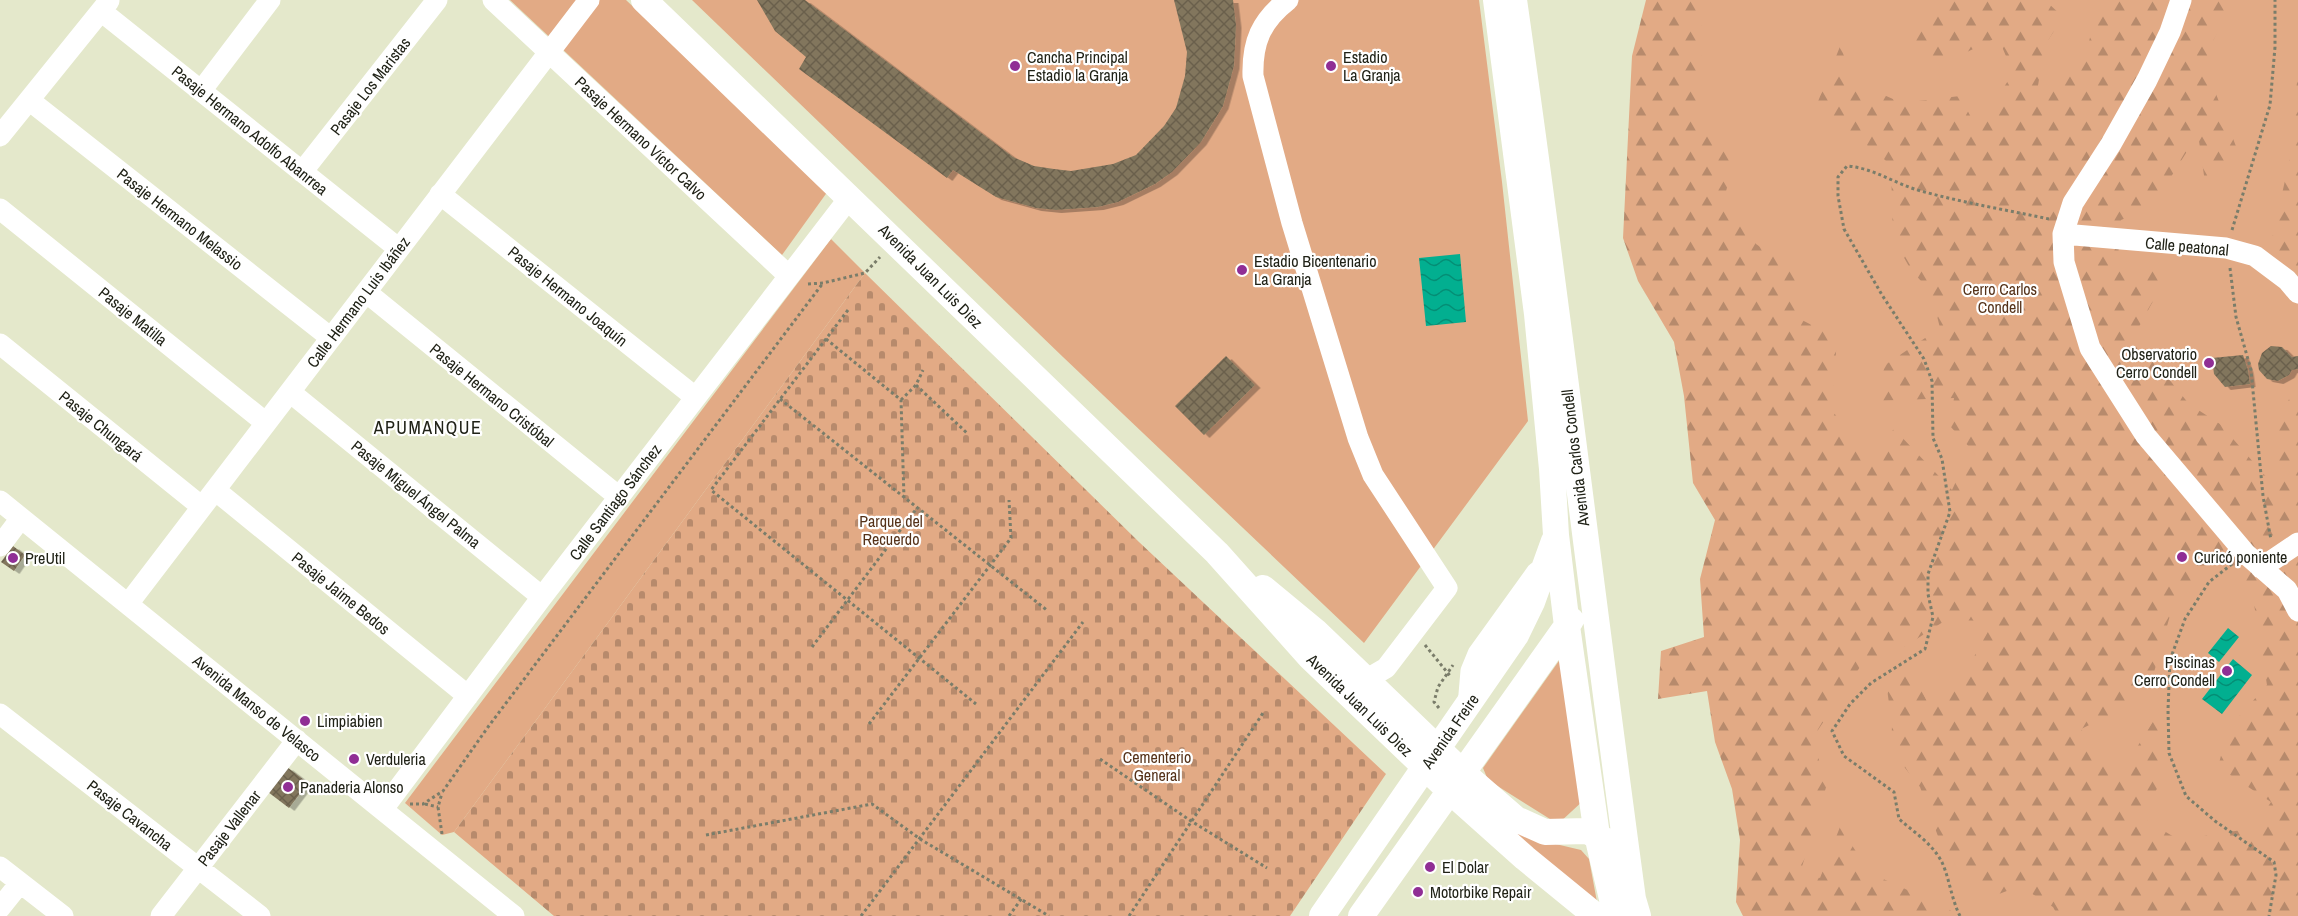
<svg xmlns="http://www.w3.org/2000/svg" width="2298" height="916" font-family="'Archivo Narrow',sans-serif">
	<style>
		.green { fill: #e2aa85 }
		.forest { fill: url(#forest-firs); fill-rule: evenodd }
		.cemetery { fill: url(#cemetery-stones) }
		.water { fill: url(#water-waves) }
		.building { fill: url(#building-cross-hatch); filter: url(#shadow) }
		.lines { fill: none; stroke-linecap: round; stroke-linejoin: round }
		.path { stroke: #7a7d6a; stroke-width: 3; stroke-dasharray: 3 3; stroke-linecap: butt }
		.minor { stroke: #fff; stroke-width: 21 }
		.major { stroke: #fff; stroke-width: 26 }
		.poi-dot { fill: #902e95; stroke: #fff; stroke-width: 2 }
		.labels { text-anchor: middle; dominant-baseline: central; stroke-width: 4.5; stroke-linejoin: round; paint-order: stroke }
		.poi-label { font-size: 16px; fill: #202217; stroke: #fff; text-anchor: start }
		.street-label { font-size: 16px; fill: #202217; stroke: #fff }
		.park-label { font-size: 16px; fill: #553219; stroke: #fff }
		.neighbourhood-label { font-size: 18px; letter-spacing: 1.5px; fill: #202217; stroke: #fff }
	</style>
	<defs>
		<pattern id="forest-firs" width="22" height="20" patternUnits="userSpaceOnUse" patternTransform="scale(1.5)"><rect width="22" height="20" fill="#e2aa85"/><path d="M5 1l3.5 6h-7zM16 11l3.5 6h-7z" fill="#b78a6c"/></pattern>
		<pattern id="cemetery-stones" width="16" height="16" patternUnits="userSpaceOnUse" patternTransform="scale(1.5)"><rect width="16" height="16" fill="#e2aa85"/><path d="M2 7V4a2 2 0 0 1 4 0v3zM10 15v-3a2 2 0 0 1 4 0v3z" fill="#b78a6c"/></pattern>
		<pattern id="water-waves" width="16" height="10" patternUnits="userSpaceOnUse" patternTransform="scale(1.5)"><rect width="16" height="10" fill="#02af90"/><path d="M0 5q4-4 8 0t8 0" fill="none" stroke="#048e75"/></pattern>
		<pattern id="building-cross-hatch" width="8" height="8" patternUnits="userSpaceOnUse" patternTransform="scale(1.5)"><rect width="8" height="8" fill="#82765d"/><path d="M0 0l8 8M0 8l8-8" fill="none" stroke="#6a604c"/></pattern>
		<filter id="shadow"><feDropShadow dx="5.5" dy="3" stdDeviation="0" flood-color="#0004"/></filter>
	</defs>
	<rect width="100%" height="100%" fill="#e4e8cb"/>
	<path class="green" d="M510,0H626L828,191L782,255Z
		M692,0H1479L1502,182L1528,421L1364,643L1063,357Z
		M1669,0H2298V916H1768Z
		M831,239L865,273L454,832L442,835L405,803Z
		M1561,658L1585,799L1558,824L1488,780L1483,768Z
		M1499,825L1543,841L1581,850L1589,859L1597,902Z"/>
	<path class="forest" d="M1646,0H1697L1702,21L1701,126L1736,153L1724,199L1756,244L1798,273V318L1837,338L1832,410L1866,458L1894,429L1952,490L1971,449L1950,426L1954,398L1874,401L1885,365L1940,328L1931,292L1911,270L1893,238L1891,166L1878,153L1815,109L1841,44L1850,80L1902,103L1960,96L1977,129L2013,73L1998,37L1938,66L1913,39L1944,0H2048L2047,2L2063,17L2045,45L2036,97L2083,64L2100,0H2233L2207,53L2216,94L2237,149L2207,196L2198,134L2152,207L2121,220L2117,271L2170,270L2134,336L2189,404L2220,424L2275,487L2280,411L2298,388V916H2058L2053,907L2020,886L1983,900L1939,839L1920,787L1891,750L1892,726L1886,681L1913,670L1928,704L1966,671L1994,621L1946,620L1895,653L1866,658L1812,739L1827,784L1801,870L1820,878L1840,827L1870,873L1945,907L1959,916H1743L1736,902L1740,840L1732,789L1715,742L1707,691L1658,699L1661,651L1704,637L1700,579L1715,520L1693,483L1684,396L1674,342L1638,281L1623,238L1632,56ZM2209,559L2251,585L2267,685L2228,729L2218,767L2271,802L2254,828L2179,840L2141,817L2163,778L2161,709L2124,768L2102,760L2081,729L2147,697L2171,612Z
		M2298,65V317L2270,248L2292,149Z"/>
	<path class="cemetery" d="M865,273L1139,542L1386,774L1290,916H554L454,832Z"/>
	<path class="water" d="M1460,254L1466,322L1426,326L1419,258Z
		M2228,628L2239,637L2219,662L2208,653Z
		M2233,659L2252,675L2222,714L2202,699Z"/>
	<path class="building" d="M757,0H805L1013,157L1034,166L1054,169L1071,171L1113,164L1136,155L1164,126L1176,108L1185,76L1187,52L1174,0H1233L1236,25L1234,66L1223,106L1201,142L1172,172L1155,184L1118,202L1098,207L1056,210L1036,208L996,197L953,170L947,178L799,69L806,57L775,31Z
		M2271,346L2282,347L2292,357L2298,356V369L2292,370L2289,375L2278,381L2267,379L2259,370L2258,364L2262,353Z
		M2243,355L2248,370L2250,384L2225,387L2214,374L2212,358Z
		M1226,356L1255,385L1204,435L1175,406Z
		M13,546L25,555L14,571L1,562Z
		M287,767L308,783L289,808L268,792Z"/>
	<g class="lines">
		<path class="path" d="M2232,230L2270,105L2275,47V0
			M2230,268L2236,317L2251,370L2263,496L2271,540
			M808,284L823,283L865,273L880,257
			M848,310L711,490L976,704
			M826,339L901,400L904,498
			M916,385L968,434
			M780,399L1048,611
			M901,400L916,385L923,370
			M2232,564L2209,582L2185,619L2170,660L2168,710L2169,753L2186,796L2215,821L2274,862L2276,875L2269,916
			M1425,645L1451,677
			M812,647L917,508
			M1439,708L1434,702L1438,687L1453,665
			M869,724L1011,538L1009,500
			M1100,759L1191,821L1267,868
			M410,804H423L443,791L488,727L823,283
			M425,804L438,807
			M442,834L438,807L442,793
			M706,835L872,804L920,839L1049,916
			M861,916L1083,622
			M1009,916L1022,898
			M1129,916L1263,713
			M1960,916C1952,900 1950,883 1944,867C1936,846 1915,833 1899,819L1894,792L1844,756L1832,731L1850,704L1871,683L1925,649L1933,617L1928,594V574L1950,512L1942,459L1933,438L1932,381L1924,359L1882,295L1844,229L1838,196V177L1847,166C1874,168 1895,184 1921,191C1964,203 2007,210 2049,219"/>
		<path class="minor" d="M493,0L789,276
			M1288,0C1261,21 1252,42 1253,76L1292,223L1358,438L1373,475L1447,588L1386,668L1367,679
			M2181,0L2170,32L2147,80L2111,144L2073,203L2063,234L2064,262L2090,348L2146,436L2246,554L2287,590L2298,611
			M101,11L399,249
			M201,91L270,0
			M29,100L331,338
			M0,136L109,1
			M302,172L437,0
			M440,194L695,397
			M0,209L266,423
			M2063,234L2226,248L2255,256L2287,280L2298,293
			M366,292L619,497
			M0,344L202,507
			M290,392L542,597
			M215,490L468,696
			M0,501L514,916
			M0,546L21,518
			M2261,568L2298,543
			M128,604L589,0
			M1468,706L1471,671L1478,654L1537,572
			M0,714L260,916
			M383,809L542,597L850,197
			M0,867L63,916
			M0,908L20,883
			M161,916L297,740"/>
		<path class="major" d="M644,0L1217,553L1310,657L1450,791L1525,858L1596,916
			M1496,0L1537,314L1552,469L1556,535L1567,626L1597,835L1616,916
			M1514,0C1557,299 1592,599 1633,899L1638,916
			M1263,588L1315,631L1463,773L1516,819L1545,832L1587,831L1608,842
			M1322,916L1516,635L1532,602L1554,541
			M1361,916L1571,620"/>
	</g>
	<g class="poi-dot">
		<circle cx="1015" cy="66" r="6"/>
		<circle cx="1331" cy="66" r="6"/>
		<circle cx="1242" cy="270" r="6"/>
		<circle cx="2209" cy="363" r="6"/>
		<circle cx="2182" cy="557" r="6"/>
		<circle cx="13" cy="558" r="6"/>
		<circle cx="2227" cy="671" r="6"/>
		<circle cx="305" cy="721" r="6"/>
		<circle cx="354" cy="759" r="6"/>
		<circle cx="288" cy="787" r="6"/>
		<circle cx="1430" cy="867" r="6"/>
		<circle cx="1418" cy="892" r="6"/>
	</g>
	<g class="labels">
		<g class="poi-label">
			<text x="1027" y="57">Cancha Principal<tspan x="1027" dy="18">Estadio la Granja</tspan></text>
			<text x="1343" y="57">Estadio<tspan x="1343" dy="18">La Granja</tspan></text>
			<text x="1254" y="261">Estadio Bicentenario<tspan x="1254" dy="18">La Granja</tspan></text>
			<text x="2197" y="354" text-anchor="end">Observatorio<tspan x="2197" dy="18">Cerro Condell</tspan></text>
			<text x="2194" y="557">Curicó poniente</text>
			<text x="25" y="558">PreUtil</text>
			<text x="2215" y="662" text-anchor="end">Piscinas<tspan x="2215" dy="18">Cerro Condell</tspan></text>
			<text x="317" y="721">Limpiabien</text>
			<text x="366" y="759">Verduleria</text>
			<text x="300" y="787">Panaderia Alonso</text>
			<text x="1442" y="867">El Dolar</text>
			<text x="1430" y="892">Motorbike Repair</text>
		</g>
		<g class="street-label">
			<text transform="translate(370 86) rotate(-52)">Pasaje Los Maristas</text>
			<text transform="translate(250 130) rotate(39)">Pasaje Hermano Adolfo Abanrrea</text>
			<text transform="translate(641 138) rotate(43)">Pasaje Hermano Víctor Calvo</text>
			<text transform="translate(180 219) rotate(38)">Pasaje Hermano Melassio</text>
			<text transform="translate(2187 246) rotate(5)">Calle peatonal</text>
			<text transform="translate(931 276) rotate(45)">Avenida Juan Luis Diez</text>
			<text transform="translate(568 296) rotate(39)">Pasaje Hermano Joaquín</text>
			<text transform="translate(358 302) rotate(-53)">Calle Hermano Luis Ibáñez</text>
			<text transform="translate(133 316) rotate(39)">Pasaje Matilla</text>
			<text transform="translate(492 395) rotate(39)">Pasaje Hermano Cristóbal</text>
			<text transform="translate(101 426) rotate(39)">Pasaje Chungará</text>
			<text transform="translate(1575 458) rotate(-97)">Avenida Carlos Condell</text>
			<text transform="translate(416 494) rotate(39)">Pasaje Miguel Ángel Palma</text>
			<text transform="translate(615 502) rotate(-53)">Calle Santiago Sánchez</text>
			<text transform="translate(341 593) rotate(39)">Pasaje Jaime Bedos</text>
			<text transform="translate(1360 705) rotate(44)">Avenida Juan Luis Diez</text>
			<text transform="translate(257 708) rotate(39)">Avenida Manso de Velasco</text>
			<text transform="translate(1450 731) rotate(-55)">Avenida Freire</text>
			<text transform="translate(130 815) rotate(38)">Pasaje Cavancha</text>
			<text transform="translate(229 828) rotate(-52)">Pasaje Vallenar</text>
		</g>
		<g class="park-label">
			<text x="2000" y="289">Cerro Carlos<tspan x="2000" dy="18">Condell</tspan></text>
			<text x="891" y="521">Parque del<tspan x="891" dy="18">Recuerdo</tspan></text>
			<text x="1157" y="757">Cementerio<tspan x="1157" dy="18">General</tspan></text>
		</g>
		<g class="neighbourhood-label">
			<text x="428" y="427">APUMANQUE</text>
		</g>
	</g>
</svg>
